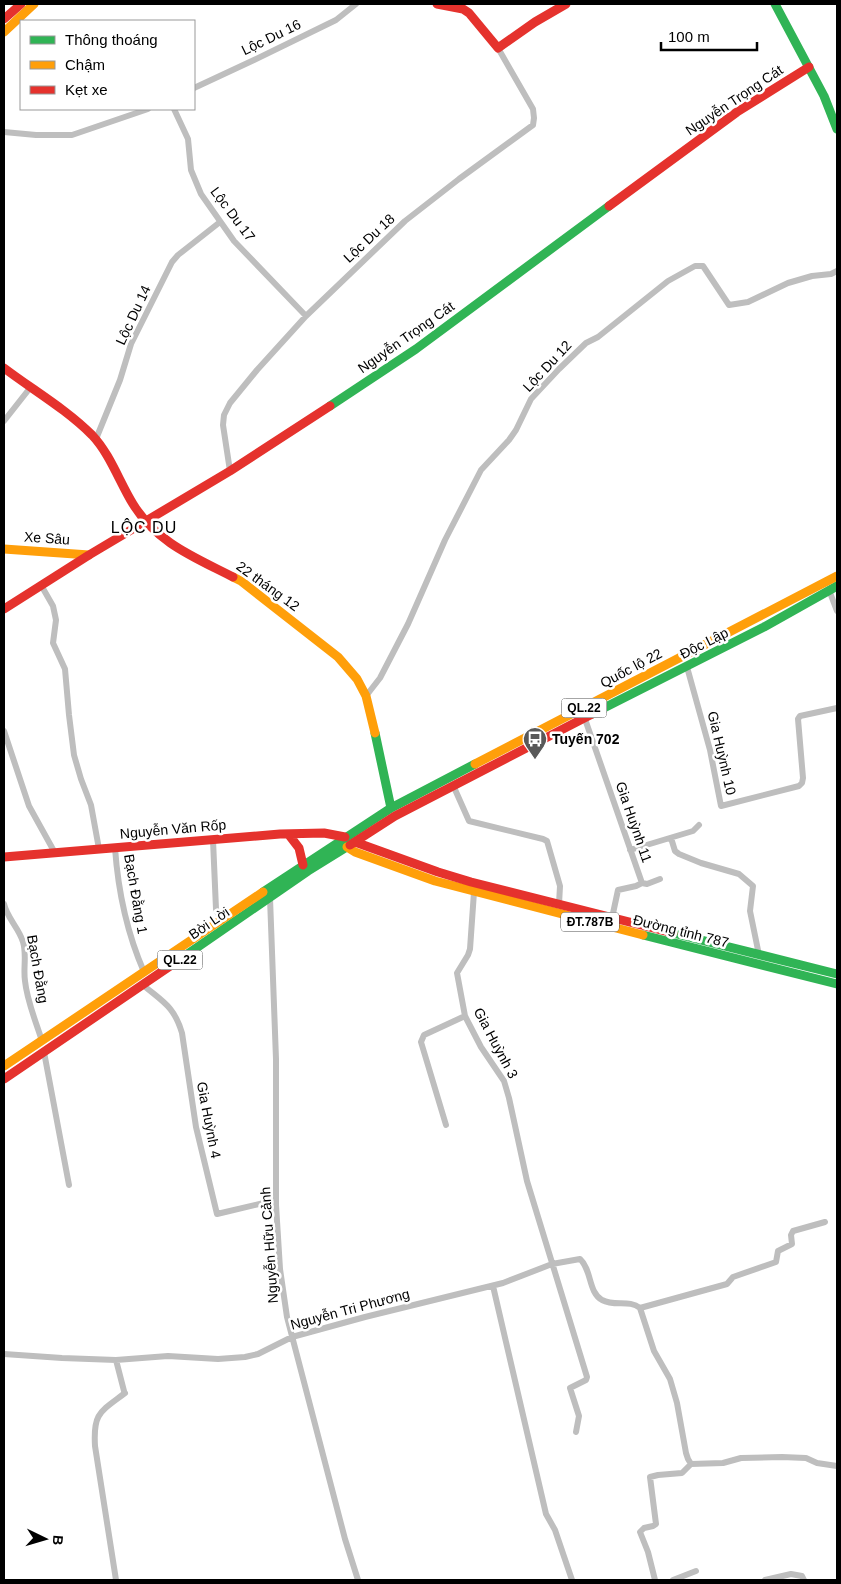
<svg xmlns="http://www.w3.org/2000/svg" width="841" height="1584" font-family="Arial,sans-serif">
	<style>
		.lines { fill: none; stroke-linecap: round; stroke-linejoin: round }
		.street { stroke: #bebebe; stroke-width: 6 }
		.fast { stroke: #30b455; stroke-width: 9 }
		.slow { stroke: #ff9f0a; stroke-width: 9 }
		.jam { stroke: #e5322d; stroke-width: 9 }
		.labels { text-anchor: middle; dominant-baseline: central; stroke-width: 5; stroke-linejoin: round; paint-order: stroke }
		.shield { fill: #fff; stroke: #4c4c4c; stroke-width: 1 }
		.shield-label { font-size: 12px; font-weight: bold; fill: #000 }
		.street-label { font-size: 14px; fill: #000; stroke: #fff }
		.poi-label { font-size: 14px; font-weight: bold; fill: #000; stroke: #fff; text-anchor: start }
		.quarter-label { font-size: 16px; letter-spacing: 1px; fill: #000; stroke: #fff }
	</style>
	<rect width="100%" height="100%" fill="#fff"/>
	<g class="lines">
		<path class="street" d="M194,88L254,60L336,20L356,4
			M174,109L188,139L191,170L201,194L234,241L306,316
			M4,132L36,135H72L148,109
			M4,421L30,388
			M96,439L120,380L131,344L172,262L178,255L220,222
			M230,471L223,425L224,415L230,403L257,370L306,316L405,221L459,179L533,125L534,118L533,109L498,48
			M41,585L53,606L56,620L53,643L65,669L69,715L74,755L81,779L91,805L99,849
			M829,590L837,611
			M687,667L710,750L721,806L799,786L802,783L803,778L798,719L800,716L837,708
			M366,696L380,678L408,624L445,540L481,470L509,440L516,430L531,399L559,369L586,343L598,337L668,281L695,266H703L729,305L748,302L788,283L812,276L831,274L837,271
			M585,719L642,883
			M4,731L29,806L55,853
			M453,785L469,821L543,839L547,841L560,886L559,904
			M671,838L675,851L679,854L701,863L739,874L753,886L750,911L759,955
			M213,840L216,909L221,920
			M115,848C118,890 127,933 144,972
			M630,850L693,831L699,825
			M642,883L647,884L660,879
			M474,892L470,949L468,955L457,973L465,1016L481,1047L504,1081L509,1098L527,1181L587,1377L586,1380L570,1388L579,1416L576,1432
			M270,898L276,1059V1205L280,1269L287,1317L345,1539L358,1580
			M4,904C7,918 19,928 23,942C27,955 23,968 25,981C27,1001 36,1022 42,1041
			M612,918L618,890L636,886L642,883
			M143,985C163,1002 174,1006 182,1033L196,1127L217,1214L276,1200
			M44,1052L69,1185
			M446,1125L421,1042L424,1035L465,1016
			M493,1286L546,1514L555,1530L572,1580
			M640,1308L727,1284L733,1277L776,1262L778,1251L792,1244L791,1235L793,1231L825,1222
			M4,1354L62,1358L116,1360L168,1356L218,1359L245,1357L258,1354L292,1337L365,1317L503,1283L552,1264L580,1259C592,1270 588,1292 602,1300C615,1307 629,1299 640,1308L654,1351L670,1379L677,1403L686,1453L688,1459L691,1464L723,1463L741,1458L782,1457L806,1458L817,1463L837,1466
			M116,1360L124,1391
			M116,1580L95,1446C93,1413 100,1412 125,1393
			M655,1580L648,1552L640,1532L644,1528L653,1526L656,1524L650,1477L658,1475L682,1473L691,1464
			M673,1580L696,1571
			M765,1580L791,1574L802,1576L804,1580"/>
		<path class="fast" d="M775,4L824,96L837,129
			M330,406L416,349L609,206
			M592,714L764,627L837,586
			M375,733L391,808
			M263,892L391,808L475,764
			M673,933L837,974
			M643,935L837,984
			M176,962L308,871L350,845"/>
		<path class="slow" d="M4,32L34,4
			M4,549L89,555
			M233,577L241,581L338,657L357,679L366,696L375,733
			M475,764L837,576
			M347,847L355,852L435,881L643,935
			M4,1066L263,892"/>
		<path class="jam" d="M437,4L463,9L469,13L498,48L535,22L566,4
			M4,19L21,4
			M609,206L737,112L809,67
			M4,368C33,390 66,409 92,435C110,454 119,481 133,504C157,543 194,557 233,577
			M4,609L89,555L230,471L330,406
			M289,835L299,848L303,865
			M355,842L438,872L471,882L673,933
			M350,845L395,816L592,714
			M4,857L280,834L324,833L345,837
			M4,1079L176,962"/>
	</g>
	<defs>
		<g id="bus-pin" transform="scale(1.25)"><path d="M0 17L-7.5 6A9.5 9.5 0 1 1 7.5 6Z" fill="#595959" stroke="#fff"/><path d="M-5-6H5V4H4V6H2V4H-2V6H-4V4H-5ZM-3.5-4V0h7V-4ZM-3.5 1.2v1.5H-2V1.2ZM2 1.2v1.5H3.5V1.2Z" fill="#fff"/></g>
	</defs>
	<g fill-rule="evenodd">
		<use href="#bus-pin" x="535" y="739"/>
	</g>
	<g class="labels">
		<g class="shield">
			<rect x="561.5" y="698.5" width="45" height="19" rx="4"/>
			<rect x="561" y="912.5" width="58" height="19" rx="4"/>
			<rect x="157.5" y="950.5" width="45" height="19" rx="4"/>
		</g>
		<g class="shield-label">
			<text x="584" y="708">QL.22</text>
			<text x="590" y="922">ĐT.787B</text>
			<text x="180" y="960">QL.22</text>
		</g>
		<g class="street-label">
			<text transform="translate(271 37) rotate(-26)">Lộc Du 16</text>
			<text transform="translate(734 100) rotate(-34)">Nguyễn Trọng Cát</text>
			<text transform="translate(233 214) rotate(53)">Lộc Du 17</text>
			<text transform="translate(369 238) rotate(-43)">Lộc Du 18</text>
			<text transform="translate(133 315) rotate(-65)">Lộc Du 14</text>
			<text transform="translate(406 337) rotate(-35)">Nguyễn Trọng Cát</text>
			<text transform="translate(547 366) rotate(-47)">Lộc Du 12</text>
			<text transform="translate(47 538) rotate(4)">Xe Sâu</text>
			<text transform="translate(268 586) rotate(36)">22 tháng 12</text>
			<text transform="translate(704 643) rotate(-27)">Độc Lập</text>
			<text transform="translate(631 668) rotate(-28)">Quốc lộ 22</text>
			<text transform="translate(722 753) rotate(77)">Gia Huỳnh 10</text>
			<text transform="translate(634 822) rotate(71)">Gia Huỳnh 11</text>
			<text transform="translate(173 829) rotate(-5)">Nguyễn Văn Rốp</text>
			<text transform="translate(136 894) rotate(80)">Bạch Đằng 1</text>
			<text transform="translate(209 923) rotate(-34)">Bời Lời</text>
			<text transform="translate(681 931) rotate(14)">Đường tỉnh 787</text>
			<text transform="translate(38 969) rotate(80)">Bạch Đằng</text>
			<text transform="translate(496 1043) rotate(62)">Gia Huỳnh 3</text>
			<text transform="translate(209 1120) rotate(79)">Gia Huỳnh 4</text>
			<text transform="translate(269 1245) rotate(-94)">Nguyễn Hữu Cảnh</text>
			<text transform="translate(350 1309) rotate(-15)">Nguyễn Tri Phương</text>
		</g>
		<g class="poi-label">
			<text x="552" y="739">Tuyến 702</text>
		</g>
		<g class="quarter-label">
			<text x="144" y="527">LỘC DU</text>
		</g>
	</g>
	<rect width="841" height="1584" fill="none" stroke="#000000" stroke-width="10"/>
	<rect x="20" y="20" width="175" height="90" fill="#ffffff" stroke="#999999"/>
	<rect x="30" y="36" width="25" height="8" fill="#30b455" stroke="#999999"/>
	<text x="65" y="45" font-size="15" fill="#000000">Thông thoáng</text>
	<rect x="30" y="61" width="25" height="8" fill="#ff9f0a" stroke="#999999"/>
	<text x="65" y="70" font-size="15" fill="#000000">Chậm</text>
	<rect x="30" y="86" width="25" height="8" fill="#e5322d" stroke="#999999"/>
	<text x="65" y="95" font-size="15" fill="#000000">Kẹt xe</text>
	<g transform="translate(45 1539) rotate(95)" stroke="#ffffff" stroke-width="4" paint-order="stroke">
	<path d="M0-4L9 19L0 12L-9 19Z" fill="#000000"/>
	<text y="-8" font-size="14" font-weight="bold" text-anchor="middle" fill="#000000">B</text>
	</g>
	<path d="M661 42v8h96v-8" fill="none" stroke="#000000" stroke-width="2.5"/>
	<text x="668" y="42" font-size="15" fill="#000000" stroke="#ffffff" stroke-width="4" paint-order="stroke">100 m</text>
</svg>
